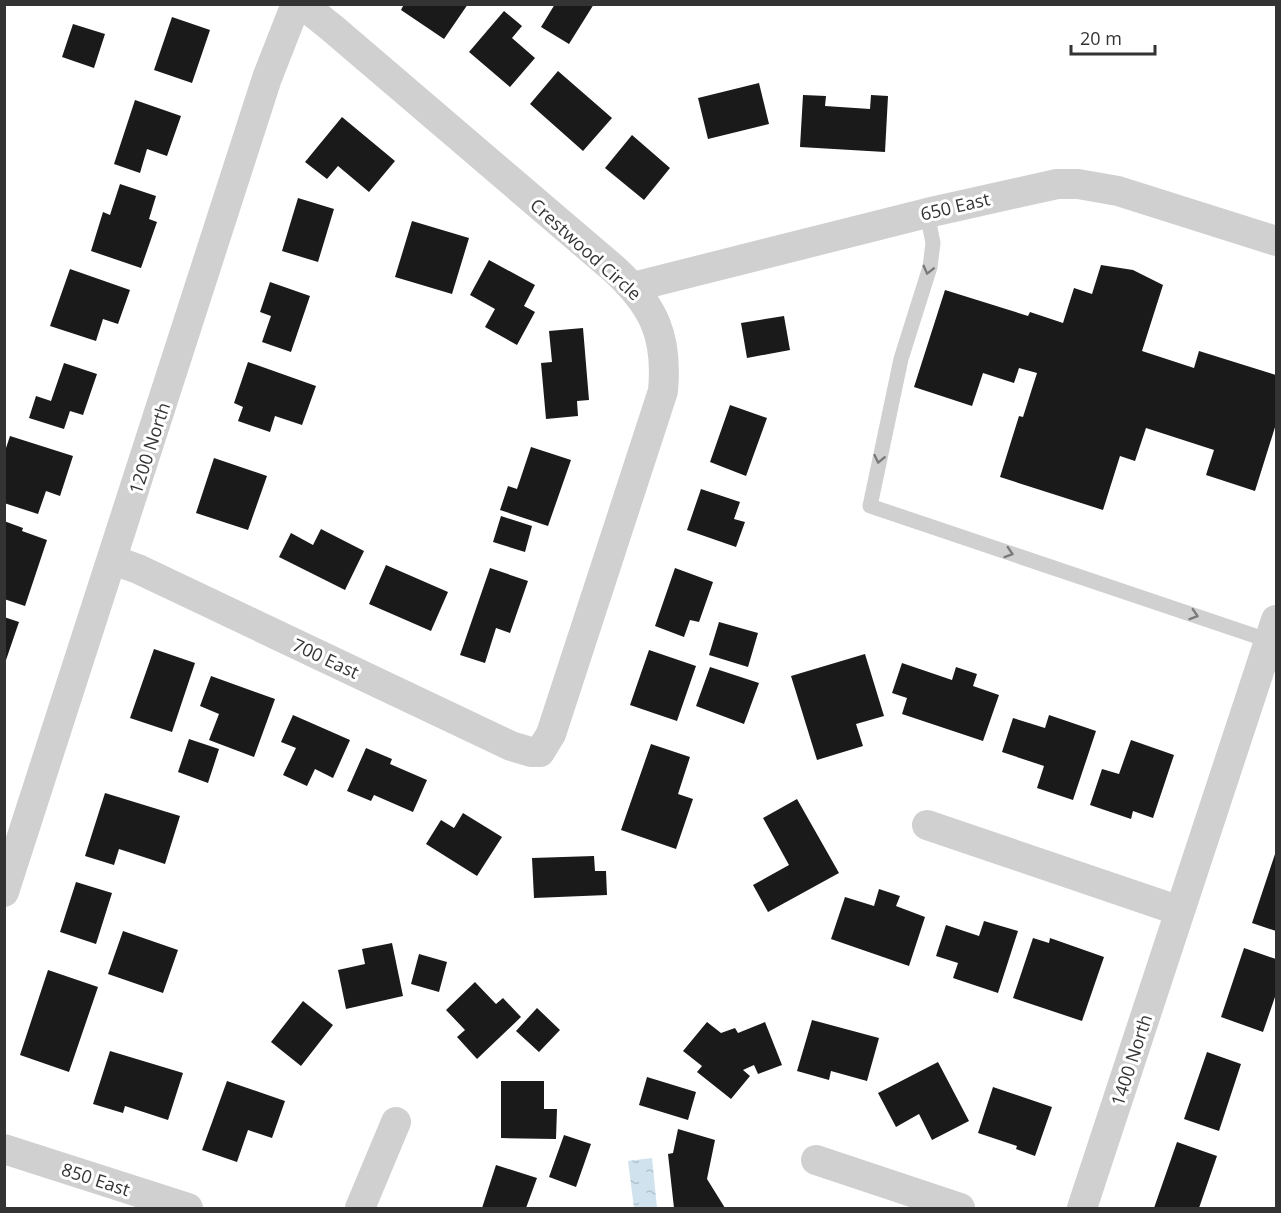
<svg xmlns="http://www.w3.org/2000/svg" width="1281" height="1213" font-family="'Open Sans',sans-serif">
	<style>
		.water { fill: url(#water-ripples) }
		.building { fill: #1a1a1a }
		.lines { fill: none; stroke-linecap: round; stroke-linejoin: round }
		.service { stroke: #d0d0d0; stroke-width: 15 }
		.minor { stroke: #d0d0d0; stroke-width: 30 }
		.oneway { stroke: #7a7a7a }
		.labels { text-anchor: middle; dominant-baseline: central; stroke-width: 6; stroke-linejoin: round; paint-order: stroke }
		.street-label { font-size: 18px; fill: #333; stroke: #fff }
	</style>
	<defs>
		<pattern id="water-ripples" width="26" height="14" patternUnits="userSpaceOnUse" patternTransform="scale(1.5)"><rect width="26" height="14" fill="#cfe2ee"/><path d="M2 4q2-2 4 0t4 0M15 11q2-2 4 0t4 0" fill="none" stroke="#b2c2cd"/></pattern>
	</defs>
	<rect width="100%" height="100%" fill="#fff"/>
	<path class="water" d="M652,1158L657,1208H634L628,1161Z"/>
	<path class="building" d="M404,4H468L444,39L401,10Z
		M555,4H594L569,44L541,27Z
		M504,11L522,26L512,38L535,58L510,87L469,52Z
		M172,17L210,30L192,83L154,70Z
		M73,24L105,34L94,68L62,57Z
		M558,71L612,118L583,151L530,104Z
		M759,83L769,124L708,139L698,98Z
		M803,95L826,96L825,106L870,109L871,95L888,96L885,152L800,147Z
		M135,100L181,116L167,156L147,149L140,173L114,164Z
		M342,117L395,161L369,192L338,166L327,179L305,162Z
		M632,135L670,168L644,200L605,168Z
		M120,184L156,196L149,219L157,222L141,268L91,251L103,212L110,215Z
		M298,198L334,209L318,262L282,251Z
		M412,221L469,238L452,294L395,277Z
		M489,260L535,285L524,306L535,312L517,345L485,327L495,309L470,295Z
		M1101,265L1133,270L1163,285L1142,351L1194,368L1199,351L1276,375V424L1255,491L1206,475L1214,450L1146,428L1135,461L1120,456L1103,510L1000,477L1019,416L1023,417L1037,373L1019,368L1014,383L983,373L972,406L914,387L945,290L1028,316L1030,312L1063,323L1074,288L1092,294Z
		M70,269L130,290L118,324L103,319L96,341L50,326Z
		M270,282L310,296L291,352L262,342L271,316L260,312Z
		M784,316L790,350L747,358L741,323Z
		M583,328L589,400L577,401L578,416L546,419L541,363L552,362L549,331Z
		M248,362L316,386L302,425L275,416L270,432L238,421L243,407L234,403Z
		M64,363L97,374L83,415L70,411L64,429L29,418L36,396L51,401Z
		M730,405L767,418L746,476L710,462Z
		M10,436L73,456L60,496L46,491L38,514L4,503V454Z
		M531,447L571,460L548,526L500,510L508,486L517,489Z
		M214,458L267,476L248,530L196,513Z
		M701,489L740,502L734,519L745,522L736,547L687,530Z
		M501,516L532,526L525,552L493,542Z
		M4,521L23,528L22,531L47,540L25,606L4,599Z
		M321,529L364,551L345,590L279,557L291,533L313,545Z
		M386,565L448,592L431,631L369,604Z
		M490,568L528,581L510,633L496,628L485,663L460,655Z
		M675,568L713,582L699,622L690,620L684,637L655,626Z
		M4,617L19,622L5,663H4Z
		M719,622L758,633L748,667L709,655Z
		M154,649L195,663L172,732L130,718Z
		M649,650L696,666L677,721L630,705Z
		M865,654L884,716L856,724L863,746L817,760L791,676Z
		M902,663L952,680L956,667L977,674L973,686L999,695L983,741L902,714L907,698L892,693Z
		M710,667L759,683L744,724L696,706Z
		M211,676L275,699L254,757L209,740L219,714L200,706Z
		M293,715L350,740L333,778L315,769L307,786L283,775L296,748L281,742Z
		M1049,715L1096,731L1073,800L1037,788L1044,766L1002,752L1013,718L1045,728Z
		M189,739L219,749L208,783L178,772Z
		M1131,740L1174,755L1153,818L1133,811L1131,819L1090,805L1102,769L1119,774Z
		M651,744L690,757L678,794L693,799L676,849L621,830Z
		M366,748L392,759L390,764L427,780L413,812L374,795L371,801L347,791Z
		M105,793L180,816L165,864L119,849L114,865L85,856Z
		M797,799L839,873L768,912L753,885L789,865L763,818Z
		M463,813L502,837L477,876L426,844L441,820L454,828Z
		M1276,851V931L1252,923Z
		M594,856L595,871H606L607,895L534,898L532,858Z
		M76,882L112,893L96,944L60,932Z
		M879,889L900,896L896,906L925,917L909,966L831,939L845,897L874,906Z
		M984,921L1018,931L998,993L953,978L958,963L936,956L946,925L979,936Z
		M123,931L178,950L163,993L108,974Z
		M1033,938L1049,943L1050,938L1104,957L1082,1021L1013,998Z
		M392,943L403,996L346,1009L338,970L365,964L362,949Z
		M1244,948L1276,959V994L1263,1032L1221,1017Z
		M419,954L447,962L439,992L411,984Z
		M48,970L98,987L69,1072L20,1055Z
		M475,982L496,1004L503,998L521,1017L477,1059L457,1037L465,1030L446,1010Z
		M303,1001L333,1025L301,1066L271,1042Z
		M537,1008L560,1030L539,1052L516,1031Z
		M812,1020L879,1038L867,1081L831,1071L829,1080L797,1071Z
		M707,1022L721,1033L735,1028L738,1033L765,1022L782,1065L758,1074L754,1065L743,1070L750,1076L731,1099L697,1072L702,1066L683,1051Z
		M110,1051L183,1073L168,1120L125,1106L123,1113L93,1104Z
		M1207,1052L1241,1064L1219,1131L1184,1119Z
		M938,1062L969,1121L932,1140L919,1114L896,1127L878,1093Z
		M647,1077L696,1092L688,1120L639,1105Z
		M227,1081L285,1101L272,1138L248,1130L237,1162L202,1150Z
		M501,1081H544V1109H557L556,1139L501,1138Z
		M993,1087L1052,1107L1035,1156L1016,1149L1017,1146L978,1133Z
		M678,1129L715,1140L707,1179L725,1208H674L668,1154L673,1153Z
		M564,1135L591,1144L576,1187L549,1177Z
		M1177,1142L1217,1156L1199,1208H1154Z
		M496,1165L537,1178L526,1208H482Z"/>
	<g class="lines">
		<path class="service" d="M927,213L933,243L930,267L901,359L870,506L1270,641"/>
		<path class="minor" d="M633,287L927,213L1057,184H1078L1118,191L1276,241
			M113,560L138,569L511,746L531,752H540L551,734L663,391C668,336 654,306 614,269L332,28L302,4
			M927,825L1180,911
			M4,892L267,78L296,4
			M4,1149L188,1208
			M816,1160L960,1208
			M360,1208L396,1122
			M1082,1208L1276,620"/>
	</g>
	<defs><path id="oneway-chevron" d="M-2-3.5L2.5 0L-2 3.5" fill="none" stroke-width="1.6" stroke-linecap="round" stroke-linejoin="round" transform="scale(1.5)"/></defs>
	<g class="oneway">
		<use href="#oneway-chevron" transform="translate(928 270) rotate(104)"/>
		<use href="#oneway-chevron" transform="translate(879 459) rotate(102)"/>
		<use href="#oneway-chevron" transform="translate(1009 553) rotate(18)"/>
		<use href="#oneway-chevron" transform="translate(1194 615) rotate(18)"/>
	</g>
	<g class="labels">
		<g class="street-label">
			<text transform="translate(955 206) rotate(-13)">650 East</text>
			<text transform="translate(586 249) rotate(42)">Crestwood Circle</text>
			<text transform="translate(149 448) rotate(-72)">1200 North</text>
			<text transform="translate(326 658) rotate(25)">700 East</text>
			<text transform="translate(1131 1060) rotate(-72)">1400 North</text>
			<text transform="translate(96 1179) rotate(18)">850 East</text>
		</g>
	</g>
	<rect width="1281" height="1213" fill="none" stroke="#333333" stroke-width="12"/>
	<path d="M1071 45v9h84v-9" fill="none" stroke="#333333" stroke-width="3"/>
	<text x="1080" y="45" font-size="18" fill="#333333" stroke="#ffffff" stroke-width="4.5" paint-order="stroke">20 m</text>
</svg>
